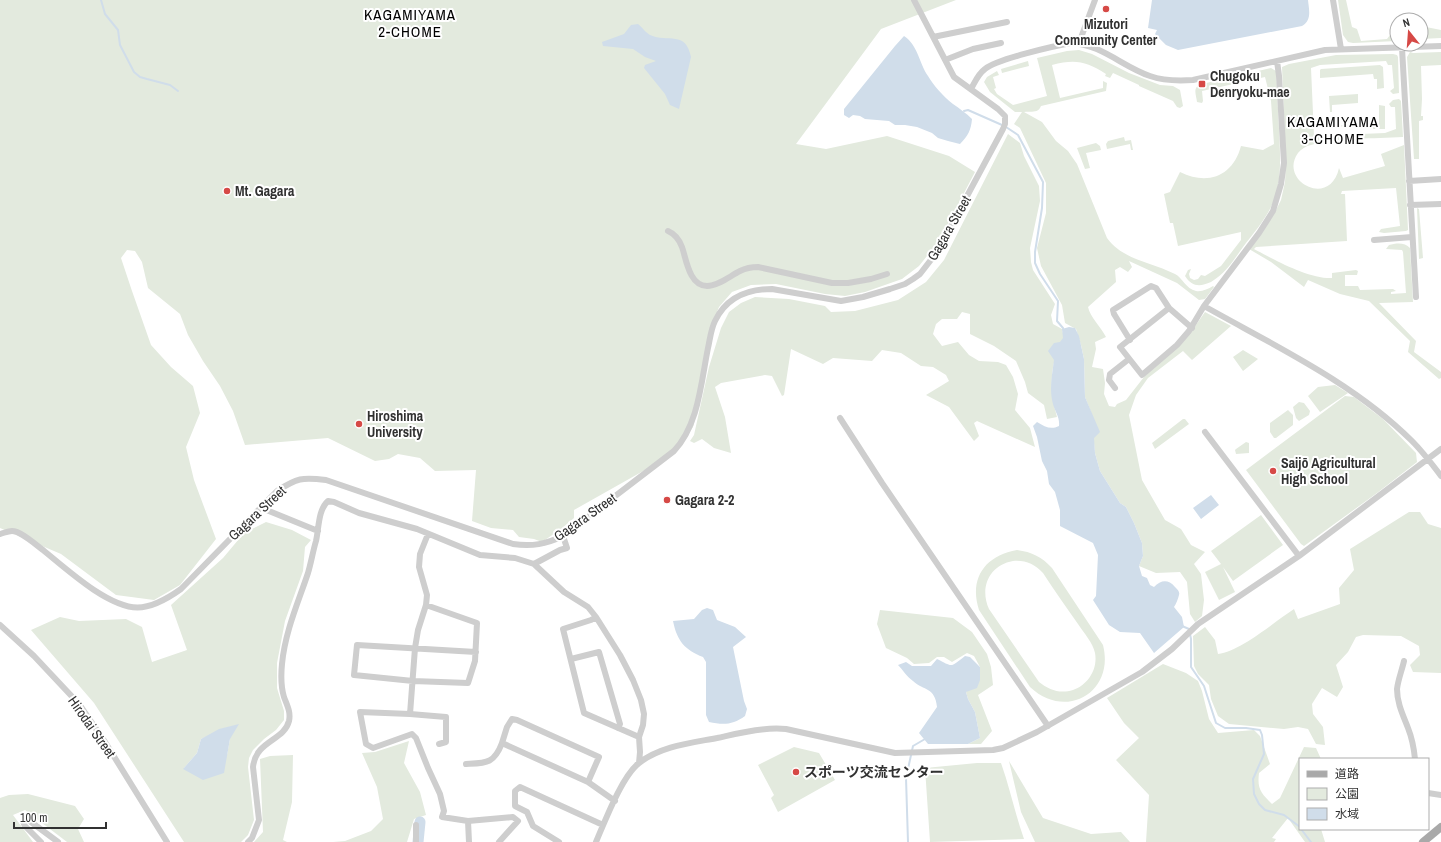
<svg xmlns="http://www.w3.org/2000/svg" width="1441" height="842" font-family="'Archivo Narrow','Noto Sans JP',sans-serif">
	<style>
		.green { fill: #e3eade; fill-rule: evenodd }
		.water { fill: #d0ddea }
		.lines { fill: none; stroke-linecap: round; stroke-linejoin: round }
		.stream { stroke: #d0ddea; stroke-width: 2 }
		.river { stroke: #d0ddea; stroke-width: 11 }
		.minor { stroke: #cecece; stroke-width: 6 }
		.major { stroke: #a9a9a9; stroke-width: 8 }
		.poi-dot { fill: #d64946; stroke: #fff; stroke-width: 1.5 }
		.labels { text-anchor: middle; dominant-baseline: central; stroke-width: 4; stroke-linejoin: round; paint-order: stroke }
		.poi-label { font-size: 14px; font-weight: bold; fill: #313131; stroke: #fff; text-anchor: start }
		.street-label { font-size: 14px; fill: #313131; stroke: #fff }
		.neighbourhood-label { font-size: 15px; letter-spacing: 1px; fill: #000; stroke: #fff }
	</style>
	<rect width="100%" height="100%" fill="#fff"/>
	<path class="green" d="M0,0H956L881,29L796,144L826,149L887,136L949,156L975,172L939,241L919,266L902,279L865,292L845,296L825,294L776,284L751,285L732,292L719,307L711,327L699,403L693,427L682,444L668,457L574,510V518L561,529L542,542L534,539L519,537L513,530L491,528L472,521L476,470L435,471L420,458L398,454L389,459L375,461L328,438L245,445L233,411L220,386L203,361L188,335L180,314L148,288L142,262L135,251L127,250L121,258L132,291L151,345L171,367L193,386L200,413L186,447L194,480L216,539L180,585L154,600L116,595L61,554L0,528Z
		M1338,0H1346L1352,27L1357,29L1361,41L1387,39L1390,35H1397V41L1353,43L1348,42L1343,35Z
		M1421,26L1441,30V38L1421,39Z
		M1079,50L1092,54L1129,73L1160,85L1173,86L1180,90L1183,106L1180,108L1177,107L1173,101L1139,86V85L1113,73L1110,78L1105,76L1106,74C1086,61 1075,59 1052,65L1060,98L1103,88V81L1107,83L1106,91L1041,106C1038,114 1030,111 1024,112L1042,122L1056,141L1068,151L1077,164L1107,238C1123,260 1151,262 1175,274C1182,277 1186,289 1196,291C1202,292 1208,289 1213,286L1214,287L1205,299L1199,300L1177,283L1129,261L1132,267L1128,272L1120,267L1115,270L1116,282L1088,307C1090,317 1101,327 1106,337L1095,342L1096,349L1092,367L1103,369L1105,383L1104,394L1109,406L1115,407L1117,404L1126,400L1144,377L1191,332L1205,312L1231,326L1192,360L1183,351L1148,378L1136,395L1129,415L1142,480L1165,520L1181,529L1191,545L1205,552L1194,564L1201,574L1204,600L1202,616L1195,622L1190,614L1187,582L1180,572L1156,573L1139,566L1143,556L1142,543L1134,523L1126,507L1120,503L1100,471L1095,453L1091,412L1085,397L1084,359L1081,345L1076,329L1065,323L1062,305L1041,266L1037,248L1046,213V183L1020,128L1014,124L1022,112H1015L990,92L984,82L987,77L997,71L999,75L993,77L996,88L994,89L997,94L1013,105L1047,96L1037,58L1067,51Z
		M1410,52L1413,53L1441,52V65L1421,66L1422,99L1421,116H1423V120L1419,121V159H1414L1407,57Z
		M1393,54L1397,55L1398,57L1399,93L1393,94L1390,91L1394,88L1392,65H1388L1386,61L1320,65L1311,68L1314,136L1385,133L1396,129L1395,107H1391L1389,104L1393,100L1399,99L1401,101L1403,137C1374,139 1338,137 1311,145C1306,146 1301,149 1298,153C1278,181 1330,209 1339,168L1343,178L1385,166L1381,154L1404,145L1408,230L1406,231L1384,233L1379,232L1381,229L1400,226L1396,188L1342,191L1341,194H1345L1347,241L1256,247L1254,249C1275,260 1309,279 1332,278V273L1356,270L1358,271L1357,275H1345V286H1358L1360,290L1393,289L1396,291L1391,292V294L1406,293L1403,252L1402,250L1386,249L1389,245C1396,243 1405,242 1410,248L1413,302L1379,303L1416,341L1414,352L1441,372V378L1439,379L1408,352L1410,341L1369,301L1340,294L1308,280L1304,287L1271,262L1249,249L1275,212L1281,200L1285,182L1286,163L1282,67L1289,64L1336,55Z
		M1028,61L1029,66L1002,73L1001,69Z
		M1380,65L1383,67L1384,88L1377,89V79H1374L1373,74L1320,78V70L1321,69Z
		M1271,68L1276,71C1277,91 1278,110 1279,129C1280,155 1283,182 1271,207C1264,221 1253,234 1243,247C1233,261 1226,273 1211,282C1200,287 1192,287 1185,276L1188,270L1191,269L1189,274L1190,278L1194,280L1198,279L1201,275L1205,276L1221,266L1241,240V232L1178,246L1173,223H1170L1164,194L1170,192L1180,172C1208,186 1233,176 1241,146L1263,150L1274,144L1271,101L1265,77L1202,91L1203,101L1202,103L1197,102C1196,94 1192,87 1202,84Z
		M1358,94V103L1332,105V112H1330L1329,96Z
		M1379,105L1385,106V129H1373V125L1328,127V117H1333V126L1379,123Z
		M1008,134L1020,143L1024,156L1039,186L1040,201L1030,248L1031,262L1033,270L1055,304L1051,315L1053,324L1062,329L1064,338C1060,343 1059,347 1057,352C1049,375 1051,395 1057,417L1047,419L1044,405L1028,393L1025,382L1016,361L994,346L970,334V314L962,312L957,319H942L936,324L933,334L942,346L958,342L969,355L979,361L998,362L1006,365L1013,377L1018,394L1015,410L1030,428L1035,447L977,421L974,423L979,436L974,441L949,407L926,395L949,381L946,375L933,367L921,366L901,353L882,350L872,361L833,358L823,364L791,349L784,395L782,396L772,376L765,375L721,383L715,387L725,417L731,453L714,448L702,439L694,443L690,441L694,435L709,367L721,328L729,312L741,303L755,297L789,299L825,306L831,312L855,311L898,300L926,282L944,260Z
		M1124,137L1125,141L1131,140L1133,150H1131L1130,144L1107,149L1106,144L1108,141Z
		M1096,143L1100,146L1101,150L1086,153L1090,168L1085,169L1077,148Z
		M1417,208L1419,209L1423,258L1419,259Z
		M1243,350L1258,359L1243,371L1233,357Z
		M1335,385L1348,393L1320,412L1308,396L1318,387Z
		M1345,396L1354,397L1383,419L1416,453L1417,462L1377,493L1304,546L1301,544L1246,470Z
		M1299,402L1304,403L1310,411L1309,415L1299,421L1296,418L1293,407Z
		M1288,410L1293,415V425L1276,438H1274L1270,432V423Z
		M1183,419H1185L1189,424L1155,449L1152,443Z
		M1246,442L1249,443V453L1236,454L1235,450L1236,449Z
		M1409,512H1420L1428,524L1441,528V673L1413,672L1410,665L1420,655L1419,646L1401,636L1363,635L1356,637L1348,652L1336,665L1343,687L1337,697L1322,688L1312,704L1313,714L1323,727L1325,745L1316,744L1308,729L1298,727L1284,729L1229,724L1218,716L1211,699L1209,685L1198,674L1194,666L1193,636L1205,627L1215,640L1218,654C1241,651 1274,622 1294,609L1298,619L1340,604L1339,588L1354,570L1350,549Z
		M1261,515L1283,545L1233,581L1223,567L1235,592L1219,600L1205,572L1221,564L1211,551Z
		M266,522L292,530L311,540L305,547L303,571L285,621L277,663V688L284,711V720L276,730L264,739L253,750L249,758L248,767L254,820L248,835L241,842H184L94,703L31,630L60,617L79,621L126,619L142,627L152,662L187,650L171,605L223,558L244,533ZM208,736L230,739L227,755L184,768L197,753L201,739Z
		M1017,550C1032,552 1042,557 1052,568L1103,645C1115,692 1066,721 1030,687L979,610C969,579 984,556 1017,550ZM1013,561C1026,560 1034,564 1043,573C1054,590 1066,607 1078,624C1084,633 1093,643 1095,653C1098,669 1088,685 1073,690C1060,694 1049,690 1039,682L989,609C979,587 990,565 1013,561Z
		M880,610L953,618L972,632L987,654L991,667L993,685L978,695L992,731L981,744H968L980,738L975,712L968,699L966,692L980,667L974,656L967,653L952,662L944,657H937L929,663L914,664L907,658L886,648L877,624Z
		M1163,664L1186,673L1198,681L1202,691L1209,719L1218,733L1254,730L1260,736L1270,764L1259,773C1257,789 1261,793 1272,804L1280,798L1304,747L1316,748L1321,759H1300V829H1321L1325,842H1305L1288,818L1272,838L1276,839L1274,842H1146L1149,795L1116,760L1139,738L1124,723L1107,698Z
		M409,741L404,763L420,792L426,815L414,819L407,842H333L345,841L371,831L383,819L377,787L362,753L375,752Z
		M794,747L819,753L835,780L778,812L771,798L774,795L758,765Z
		M293,755L292,802L283,840L287,842H254L263,832L260,759L270,756Z
		M1009,761L1043,818L1091,834L1121,832L1130,842H1035L1021,812Z
		M977,763H1001C1010,788 1015,814 1024,839L930,842L925,768Z
		M28,794L75,806L84,819L78,829L84,842H67L25,810L13,815L33,842H0V798L9,795Z"/>
	<path class="water" d="M1152,0H1308C1309,10 1312,20 1302,26L1178,50L1166,45L1155,34L1157,30L1148,28Z
		M638,24C642,27 646,33 650,35C668,43 686,30 691,57L679,109L670,105L665,94L644,68L645,65L656,61L645,57L633,49L603,46L602,42L624,34L631,25Z
		M904,36C918,45 919,63 928,76C934,86 943,96 953,104C960,109 966,113 972,119C971,130 968,136 960,144L948,141L938,138L932,133L917,127L905,125H895L889,121L865,119L860,116L853,115L849,118L844,115V109L895,46Z
		M1069,327L1075,328L1079,336L1084,359L1085,397L1100,432L1094,438L1095,453L1100,471L1120,503L1126,507L1134,523L1142,543L1143,556L1139,566L1142,576L1147,578L1150,585L1154,587C1161,580 1168,579 1175,587C1178,590 1180,592 1179,595C1178,599 1176,604 1174,607L1182,617L1184,627L1154,653L1140,633L1120,632L1109,625L1093,600L1096,596L1098,555L1093,543L1060,526V510L1055,492L1049,484L1047,471L1042,461L1037,437L1033,426L1037,422C1045,427 1051,430 1059,426C1060,417 1055,412 1053,404C1049,390 1052,375 1054,360L1048,351L1054,343L1060,342L1063,338L1062,329Z
		M1211,495L1219,505L1201,519L1193,508Z
		M707,608L713,610L717,620L735,627L746,637L733,647L744,701L747,709L745,716C733,725 723,725 709,722L706,715V662L703,657C685,650 677,641 673,621L694,619L702,610Z
		M965,656L970,657L980,667V680L977,688L966,692L968,699L975,712L980,738L968,744H928L919,733L937,707C935,687 924,691 913,681C907,677 903,670 898,665L906,662L912,666H931L937,659C953,667 950,668 965,656Z
		M239,724L230,739L224,773L203,780L183,769L197,753L201,739L219,729Z"/>
	<g class="lines">
		<path class="stream" d="M101,0L105,14L118,30L120,45L134,72L140,77L147,79L170,85L178,91
			M964,111L968,110L1002,125
			M1006,127L1018,135L1043,182L1042,208L1035,252V263L1040,274L1058,301L1057,321L1063,328L1064,331
			M1182,626L1189,629L1191,639V667L1204,686L1216,723L1225,728H1246L1260,730L1262,735L1264,754L1253,779L1254,794L1259,804L1265,810L1284,815L1300,827
			M1301,829L1311,842
			M908,842L906,778L913,746L925,739"/>
		<path class="river" d="M418,842L420,822"/>
		<path class="minor" d="M1333,0L1341,49
			M933,37L1007,22
			M1079,43L1095,0
			M1402,48L1416,297
			M945,60L973,49L1001,43
			M971,89C975,82 978,74 985,69C997,59 1054,46 1071,43C1101,44 1123,67 1150,76C1164,81 1179,81 1193,80L1325,50L1441,46
			M1409,181L1441,179
			M1410,205L1441,204
			M668,231C675,234 679,239 682,247C686,258 689,286 707,286C718,286 730,276 740,271C746,268 752,267 758,267L832,283H848L871,279L887,274
			M1374,240L1412,237
			M1204,306C1275,346 1354,383 1412,441C1423,452 1432,464 1441,476
			M1169,308L1120,347L1142,375L1177,345L1189,331L1204,306L1259,233L1273,211L1281,184L1284,163L1279,76L1277,61
			M1130,340L1114,314L1113,310L1151,286L1156,288L1169,308L1192,328
			M1115,388L1109,380L1110,374L1129,359
			M840,418L882,483L1048,726
			M1205,432L1299,556
			M261,506L264,509L318,531
			M0,534C4,533 8,531 12,531C21,531 36,545 43,550C60,564 76,578 94,590C129,613 146,614 181,589L277,491C297,478 302,477 326,480L513,544C532,547 546,544 563,536L674,451C699,424 701,382 708,348C710,339 711,329 715,321C726,298 747,289 772,289L841,301L863,297L890,289L905,284L913,279L920,274L937,252L1003,129L1005,124V116L998,109L954,77L914,0
			M428,534L420,554L419,567L427,595L426,605L418,630L415,648L410,714L360,712L366,744L373,748L412,734L416,738L428,768L440,794L444,811L442,817L468,821L513,817L518,821L499,842
			M534,564L560,550L567,548L563,536
			M426,605L477,623L475,661L468,683L413,681L354,675L357,645L476,652
			M596,617L591,620L563,629L584,713L639,737
			M0,625L34,656L79,704L105,742L167,842
			M571,659L599,652L620,724L618,728
			M1404,661C1402,670 1398,680 1397,689C1397,703 1403,715 1408,728C1412,738 1414,749 1415,759
			M410,714L446,717V742L439,744
			M466,764C486,763 494,764 502,743
			M588,782L599,757L517,720L512,719L507,727L502,743L588,782L615,801
			M1428,793L1441,795
			M468,821L469,842
			M41,842L25,826L23,822L25,819H27L58,842
			M248,842L252,838L259,820L253,767C256,740 284,741 289,721C291,712 287,705 284,697C281,687 281,674 282,664C285,632 298,603 308,573C311,563 313,551 316,541C319,528 318,510 328,501L334,502L359,513L417,529L480,555L515,558L534,564L564,592L588,607L596,617L620,655L633,680L641,700L644,714L643,725L639,737L640,752L639,763
			M416,842V825
			M559,842L533,826L527,812L515,806V791L520,787L603,825
			M596,842C605,821 622,776 639,763C661,746 691,743 717,738C740,733 762,727 786,729L895,753L993,750L1003,748L1037,732L1142,672L1172,649L1198,624L1299,556L1441,449"/>
		<path class="major" d="M1423,842L1441,827"/>
	</g>
	<g class="poi-dot">
		<circle cx="1106" cy="9" r="4"/>
		<rect x="1198" y="80" width="8" height="8" rx="2"/>
		<circle cx="227" cy="191" r="4"/>
		<circle cx="359" cy="424" r="4"/>
		<circle cx="1273" cy="471" r="4"/>
		<circle cx="667" cy="500" r="4"/>
		<circle cx="796" cy="772" r="4"/>
	</g>
	<g class="labels">
		<g class="poi-label">
			<text x="1106" y="24" text-anchor="middle">Mizutori<tspan x="1106" dy="16">Community Center</tspan></text>
			<text x="1210" y="76">Chugoku<tspan x="1210" dy="16">Denryoku-mae</tspan></text>
			<text x="235" y="191">Mt. Gagara</text>
			<text x="367" y="416">Hiroshima<tspan x="367" dy="16">University</tspan></text>
			<text x="1281" y="463">Saijō Agricultural<tspan x="1281" dy="16">High School</tspan></text>
			<text x="675" y="500">Gagara 2-2</text>
			<text x="804" y="772">スポーツ交流センター</text>
		</g>
		<g class="street-label">
			<text transform="translate(949 228) rotate(-60)">Gagara Street</text>
			<text transform="translate(257 513) rotate(-43)">Gagara Street</text>
			<text transform="translate(585 517) rotate(-35)">Gagara Street</text>
			<text transform="translate(92 727) rotate(55)">Hirodai Street</text>
		</g>
		<g class="neighbourhood-label">
			<text x="410" y="14">KAGAMIYAMA<tspan x="410" dy="17">2-CHOME</tspan></text>
			<text x="1333" y="121">KAGAMIYAMA<tspan x="1333" dy="17">3-CHOME</tspan></text>
		</g>
	</g>
	<rect x="1299" y="758" width="130" height="72" fill="#ffffff" stroke="#adadad"/>
	<rect x="1307" y="771" width="20" height="6" fill="#a9a9a9" stroke="#adadad"/>
	<text x="1335" y="778" font-size="12" fill="#313131">道路</text>
	<rect x="1307" y="788" width="20" height="12" fill="#e3eade" stroke="#adadad"/>
	<text x="1335" y="798" font-size="12" fill="#313131">公園</text>
	<rect x="1307" y="808" width="20" height="12" fill="#d0ddea" stroke="#adadad"/>
	<text x="1335" y="818" font-size="12" fill="#313131">水域</text>
	<g transform="translate(1409 32) rotate(343)"><circle r="19" fill="#ffffff" stroke="#adadad"/>
	<path d="M0-3L7 15L0 10L-7 15Z" fill="#d64946"/>
	<text y="-6" font-size="11" font-weight="bold" text-anchor="middle" fill="#313131">N</text>
	</g>
	<path d="M14 822v6h92v-6" fill="none" stroke="#313131" stroke-width="2"/>
	<text x="20" y="822" font-size="12" fill="#313131" stroke="#ffffff" stroke-width="3" paint-order="stroke">100 m</text>
</svg>
